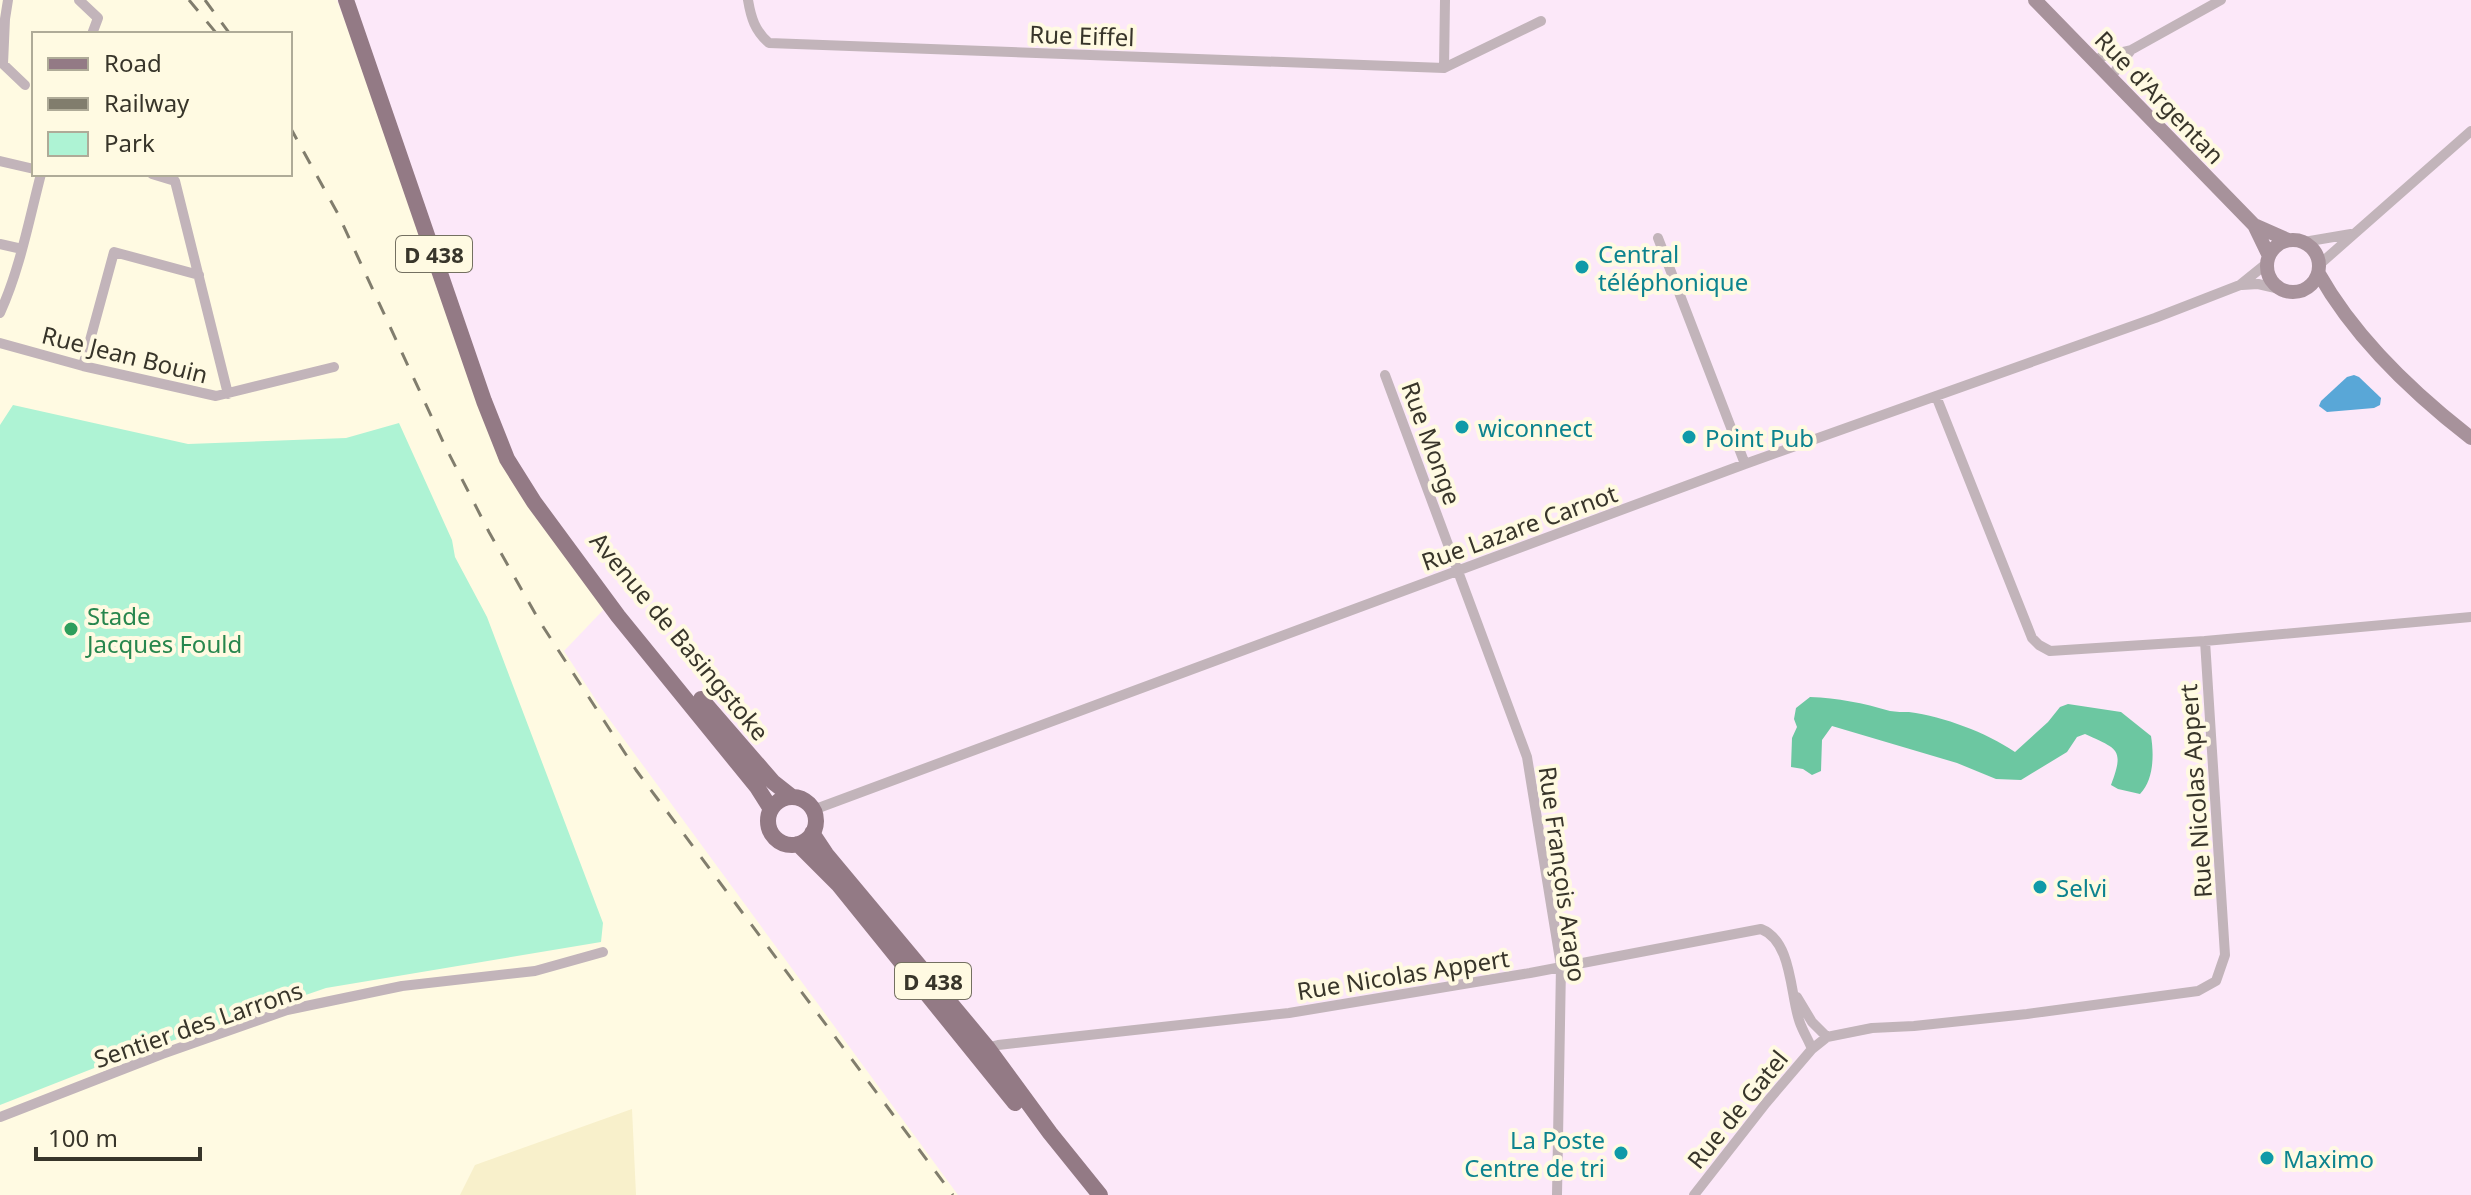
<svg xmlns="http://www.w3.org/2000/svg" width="2471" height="1195" font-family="'Noto Sans',sans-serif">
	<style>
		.industrial { fill: #fce8f9 }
		.built { fill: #f8f0cb }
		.green { fill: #aef3d4 }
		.forest { fill: #6cc7a1 }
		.water { fill: #59a7d7 }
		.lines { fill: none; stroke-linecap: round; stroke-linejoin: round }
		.minor { stroke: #c2b4ba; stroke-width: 10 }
		.secondary { stroke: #a7929b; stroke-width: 14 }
		.primary { stroke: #937a85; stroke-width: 16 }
		.rail { stroke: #817d6d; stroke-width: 3; stroke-dasharray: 14 14; stroke-linecap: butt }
		.culture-dot { fill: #0f9aa8; stroke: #fffae2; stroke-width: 3 }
		.leisure-dot { fill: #2e9e5b; stroke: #fffae2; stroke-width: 3 }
		.labels { text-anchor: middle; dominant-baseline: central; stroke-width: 8; stroke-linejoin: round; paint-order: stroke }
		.shield { fill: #fffae2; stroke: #747061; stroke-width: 2 }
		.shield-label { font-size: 22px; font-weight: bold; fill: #38352a }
		.street-label { font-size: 24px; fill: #38352a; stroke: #fffae2 }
		.culture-label { font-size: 24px; fill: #0d838f; stroke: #fffae2; text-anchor: start }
		.leisure-label { font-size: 24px; fill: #27864d; stroke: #fffae2; text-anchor: start }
	</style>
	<rect width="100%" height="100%" fill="#fffae2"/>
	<path class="industrial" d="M337,0H2471V1195H958L601,708L564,651L606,607L523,497Z"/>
	<path class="built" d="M632,1109L636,1195H460L475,1165Z"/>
	<path class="green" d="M13,405L188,444L346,438L399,423L452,540L455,557L487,617L603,923L601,942L326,988L107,1063L0,1105V425Z"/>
	<path class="forest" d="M1810,697C1838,698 1863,703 1890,711C1896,712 1903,712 1909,712C1945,717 1985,732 2015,752L2048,722L2060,707L2068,704L2121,712L2151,736C2154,754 2154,780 2140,794L2118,789L2111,785C2125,748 2117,749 2085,734L2077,737L2067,752L2021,780L1996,779L1957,763L1832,726L1822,740L1821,771L1812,775L1803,769L1791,767L1792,738L1797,727L1794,719L1796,708Z"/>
	<path class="water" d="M2354,375L2359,377L2381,398L2380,405L2374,408L2327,412L2319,406L2321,401L2347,377Z"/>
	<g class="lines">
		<path class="minor" d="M8,0L5,19L3,64L25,85
			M79,0L98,18L92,34
			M748,0C751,18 755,31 769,43L1444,68L1541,21
			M2095,63L2101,57L2131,50L2221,0
			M1444,68L1445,0
			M2110,78L2131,50
			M0,161L34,169
			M152,174L175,181L228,394
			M1658,238L1745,464
			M2304,242L2351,234
			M0,244L22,249
			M2320,264L2471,131
			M2242,285L2258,284L2280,289
			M0,313C20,269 29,220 41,174
			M0,343L83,366L216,396L334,367
			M83,366L114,252L199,275
			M1385,375L1527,757L1561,966L1557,1195
			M2205,641L2471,617
			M813,810L1745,464L2155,318L2240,285L2266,264
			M1797,997L1812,1022L1827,1037
			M985,1048L998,1045L1289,1013L1530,973L1761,929C1792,941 1790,993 1799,1020C1802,1030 1808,1039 1812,1049
			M0,1117L162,1054L287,1010L402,986L535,971L603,952
			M1694,1195L1766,1103L1812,1049L1827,1037L1872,1028L1914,1026L2027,1014L2198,991L2216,981L2225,955L2205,641L2050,651L2039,645L2032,638L1936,396"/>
		<path class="secondary" d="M2035,0L2254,225L2269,256
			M2254,225L2288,240
			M2267 266a26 26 0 1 1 52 0a26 26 0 1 1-52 0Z
			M2319,274C2355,338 2413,393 2471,438"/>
		<path class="primary" d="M346,0L484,401L507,459L534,502L618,616L757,787L771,809
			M701,699L773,782L792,797
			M768 821a24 24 0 1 1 48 0a24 24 0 1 1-48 0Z
			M812,833L826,854L987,1047L1050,1133L1100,1195
			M798,844L838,884L1015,1103"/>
		<path class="rail" d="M189,0L217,34
			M205,0L230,34
			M290,127L338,214L445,446L489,532L540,622L636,770L953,1195"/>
	</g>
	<g class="culture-dot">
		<circle cx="1582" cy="267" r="8"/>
		<circle cx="1462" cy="427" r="8"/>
		<circle cx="1689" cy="437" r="8"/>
		<circle cx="2040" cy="887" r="8"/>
		<circle cx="1621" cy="1153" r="8"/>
		<circle cx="2267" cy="1158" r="8"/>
	</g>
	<circle class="leisure-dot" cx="71" cy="629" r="8"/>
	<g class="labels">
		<g class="shield">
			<rect x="396" y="236" width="76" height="36" rx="6"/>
			<rect x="895" y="963" width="76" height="36" rx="6"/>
		</g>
		<g class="shield-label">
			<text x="434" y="254">D 438</text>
			<text x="933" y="981">D 438</text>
		</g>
		<g class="street-label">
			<text transform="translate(1082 35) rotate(2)">Rue Eiffel</text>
			<text transform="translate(2160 97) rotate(46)">Rue d'Argentan</text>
			<text transform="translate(125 354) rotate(14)">Rue Jean Bouin</text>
			<text transform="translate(1432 443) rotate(70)">Rue Monge</text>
			<text transform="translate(1519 527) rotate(-20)">Rue Lazare Carnot</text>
			<text transform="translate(680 636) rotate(50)">Avenue de Basingstoke</text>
			<text transform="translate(2195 791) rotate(-94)">Rue Nicolas Appert</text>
			<text transform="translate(1563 874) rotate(82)">Rue François Arago</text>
			<text transform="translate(1403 974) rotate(-9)">Rue Nicolas Appert</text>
			<text transform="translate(198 1024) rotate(-19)">Sentier des Larrons</text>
			<text transform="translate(1737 1109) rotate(-51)">Rue de Gatel</text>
		</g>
		<g class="culture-label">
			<text x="1598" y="253">Central<tspan x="1598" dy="28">téléphonique</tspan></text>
			<text x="1478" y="427">wiconnect</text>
			<text x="1705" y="437">Point Pub</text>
			<text x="2056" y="887">Selvi</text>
			<text x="1605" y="1139" text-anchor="end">La Poste<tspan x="1605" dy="28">Centre de tri</tspan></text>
			<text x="2283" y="1158">Maximo</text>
		</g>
		<g class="leisure-label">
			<text x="87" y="615">Stade<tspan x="87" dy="28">Jacques Fould</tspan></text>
		</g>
	</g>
	<rect x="32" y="32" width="260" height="144" fill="#fffae2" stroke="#afab98" stroke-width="2"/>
	<rect x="48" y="58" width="40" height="12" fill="#937a85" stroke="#afab98" stroke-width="2"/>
	<text x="104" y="72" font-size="24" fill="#38352a">Road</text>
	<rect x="48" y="98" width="40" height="12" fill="#817d6d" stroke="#afab98" stroke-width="2"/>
	<text x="104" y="112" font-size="24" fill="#38352a">Railway</text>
	<rect x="48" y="132" width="40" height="24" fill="#aef3d4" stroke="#afab98" stroke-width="2"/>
	<text x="104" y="152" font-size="24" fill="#38352a">Park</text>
	<path d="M36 1147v12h164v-12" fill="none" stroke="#38352a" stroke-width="4"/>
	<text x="48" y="1147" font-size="24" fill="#38352a" stroke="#fffae2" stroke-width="6" paint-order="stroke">100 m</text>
</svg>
